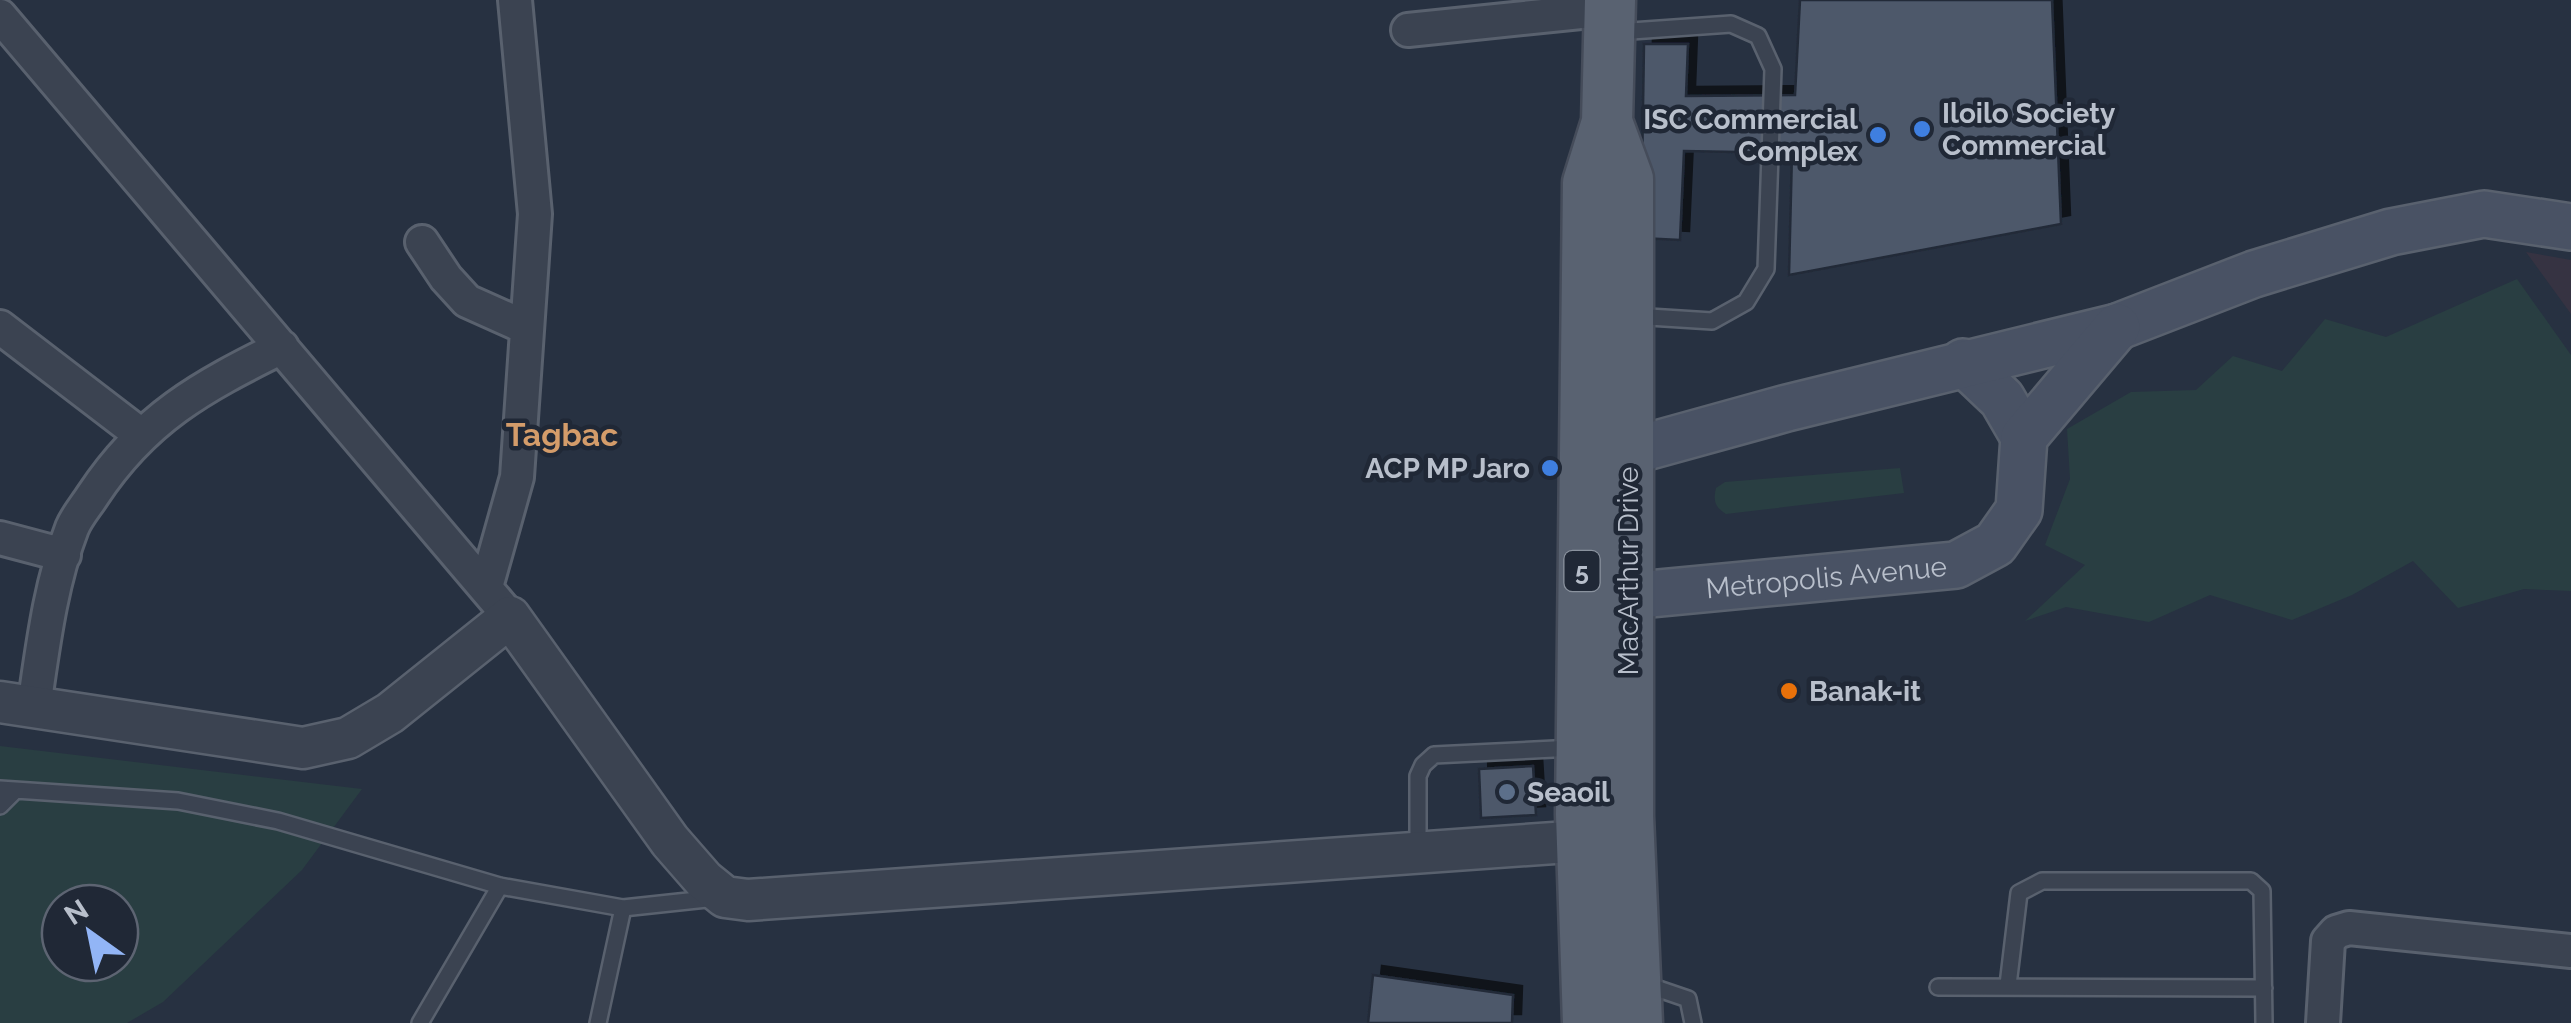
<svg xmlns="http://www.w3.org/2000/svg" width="2571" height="1023" font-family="Raleway,sans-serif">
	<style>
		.medical { fill: #363342 }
		.green { fill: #293e42; fill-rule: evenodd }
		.building { fill: #4d586a; stroke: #222a38; stroke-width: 2.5; filter: url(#shadow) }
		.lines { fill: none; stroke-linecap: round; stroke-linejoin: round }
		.service-casing { stroke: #59616e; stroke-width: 20 }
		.minor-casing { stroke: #59616e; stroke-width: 38 }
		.tertiary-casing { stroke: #59616e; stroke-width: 45 }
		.secondary-casing { stroke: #59616e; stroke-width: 50 }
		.primary-casing { stroke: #454c5a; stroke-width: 55 }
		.service { stroke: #3b4351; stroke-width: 15 }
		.minor { stroke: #3b4351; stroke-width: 32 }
		.tertiary { stroke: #3b4351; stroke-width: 40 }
		.secondary { stroke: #495264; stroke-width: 45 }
		.primary { stroke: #596271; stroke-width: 50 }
		.shop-dot { fill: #3f7fe0; stroke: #202836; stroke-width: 4 }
		.food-dot { fill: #e8710a; stroke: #202836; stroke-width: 4 }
		.service-dot { fill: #5c6f8a; stroke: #202836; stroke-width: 4 }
		.labels { text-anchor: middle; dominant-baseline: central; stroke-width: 9; stroke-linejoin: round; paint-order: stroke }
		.shield { fill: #202836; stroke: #8a929e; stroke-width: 2.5 }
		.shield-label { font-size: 25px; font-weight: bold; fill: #b8bfcb }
		.poi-label { font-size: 28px; font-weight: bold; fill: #b8bfcb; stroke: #202836; text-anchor: start }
		.street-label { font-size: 28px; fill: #b8bfcb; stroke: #202836 }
		.quarter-label { font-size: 32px; font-weight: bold; fill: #d49c6a; stroke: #202836 }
	</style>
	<defs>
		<filter id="shadow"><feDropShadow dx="9" dy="-9" stdDeviation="0" flood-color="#0009"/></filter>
	</defs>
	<rect width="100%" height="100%" fill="#273141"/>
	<path class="medical" d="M2526,252L2571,260V314Z"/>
	<path class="green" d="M2517,279L2571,355V591L2524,589L2458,608L2413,561L2352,595L2292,620L2210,595L2149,622L2066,607L2025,621L2085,565L2045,545L2070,479L2067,429L2131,392L2196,390L2233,356L2282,371L2325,319L2386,337Z
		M1900,468L1904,493L1726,514C1715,507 1713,501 1716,488L1725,482Z
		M0,746L362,789L302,870L163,1002L127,1023H0ZM60,903H120V963H60Z"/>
	<path class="building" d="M1800,0H2052L2061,224L1789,275L1792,153L1684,151L1680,240L1641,238L1644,44H1688L1686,96L1795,95Z
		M1533,766L1536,815L1481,818L1479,769Z
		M1373,975L1513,995L1512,1023H1368Z"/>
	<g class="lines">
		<g class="service-casing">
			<path id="service" d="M1617,32L1731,24L1758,36L1773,69L1766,269L1746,302L1712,321L1633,316
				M0,789L178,801L278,821L500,886L623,908L716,898
				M0,806L15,791
				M1418,851V776L1423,765L1434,755L1574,748
				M1644,984L1688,999L1693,1023
				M2008,985L2019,893L2042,881H2251L2262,891L2264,1023
				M1938,987L2264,988
				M420,1023L500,886
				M598,1023L623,908"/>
		</g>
		<g class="minor-casing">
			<path id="minor" d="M0,16L510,617
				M1408,30L1610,9
				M422,242L446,278L467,301L525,327
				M0,327L141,435
				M0,538L64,555
				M486,587L517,477L535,214L515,0
				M34,707C43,646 50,585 72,528C77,516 86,506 93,495C144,418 201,387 282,347
				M2323,1023L2328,941L2336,932L2349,928L2571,951"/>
		</g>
		<g class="tertiary-casing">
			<path id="tertiary" d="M0,702L303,748L348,738L390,713L510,617L670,841L704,880L725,897L748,900L1583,841"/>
		</g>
		<g class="secondary-casing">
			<g id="secondary">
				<path d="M1963,362L2002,399L2024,437"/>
				<path d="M1595,466L1628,452L1787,408L2117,327L2254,274L2391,232L2484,214L2571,227"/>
				<path id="s1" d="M1599,575L1628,596L1956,565L1995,544L2019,510L2024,437L2117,327"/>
			</g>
		</g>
		<g class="primary-casing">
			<path id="primary" d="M1607,122L1628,179V816L1637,1023
				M1588,1023L1581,814L1588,183L1607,122L1610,0"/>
		</g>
		<use href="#service" class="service"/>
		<use href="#minor" class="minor"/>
		<use href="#tertiary" class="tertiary"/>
		<use href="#secondary" class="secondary"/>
		<use href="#primary" class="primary"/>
	</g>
	<g class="shop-dot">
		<circle cx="1922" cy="129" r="10"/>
		<circle cx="1878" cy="135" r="10"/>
		<circle cx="1550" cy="468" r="10"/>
	</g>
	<circle class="food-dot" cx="1789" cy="691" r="10"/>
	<circle class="service-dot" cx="1507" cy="792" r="10"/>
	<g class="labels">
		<rect class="shield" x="1564.5" y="551" width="35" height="40" rx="8"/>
		<g class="shield-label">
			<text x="1582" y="571">5</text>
		</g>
		<g class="poi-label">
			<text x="1942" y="113">Iloilo Society<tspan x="1942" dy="32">Commercial</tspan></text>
			<text x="1858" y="119" text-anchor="end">ISC Commercial<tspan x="1858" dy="32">Complex</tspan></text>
			<text x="1530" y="468" text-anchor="end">ACP MP Jaro</text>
			<text x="1809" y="691">Banak-it</text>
			<text x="1527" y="792">Seaoil</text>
		</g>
		<g class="street-label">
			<text transform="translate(1628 571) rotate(-90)">MacArthur Drive</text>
			<text stroke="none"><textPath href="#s1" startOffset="235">Metropolis Avenue</textPath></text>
		</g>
		<g class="quarter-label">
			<text x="562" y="434">Tagbac</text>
		</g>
	</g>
	<g transform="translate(90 933) rotate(327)"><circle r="48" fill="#202836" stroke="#5d6472" stroke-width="2.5"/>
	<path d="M0-8L18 38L0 25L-18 38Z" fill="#92b5f6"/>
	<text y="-15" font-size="28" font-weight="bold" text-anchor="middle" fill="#b8bfcb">N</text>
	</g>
</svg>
